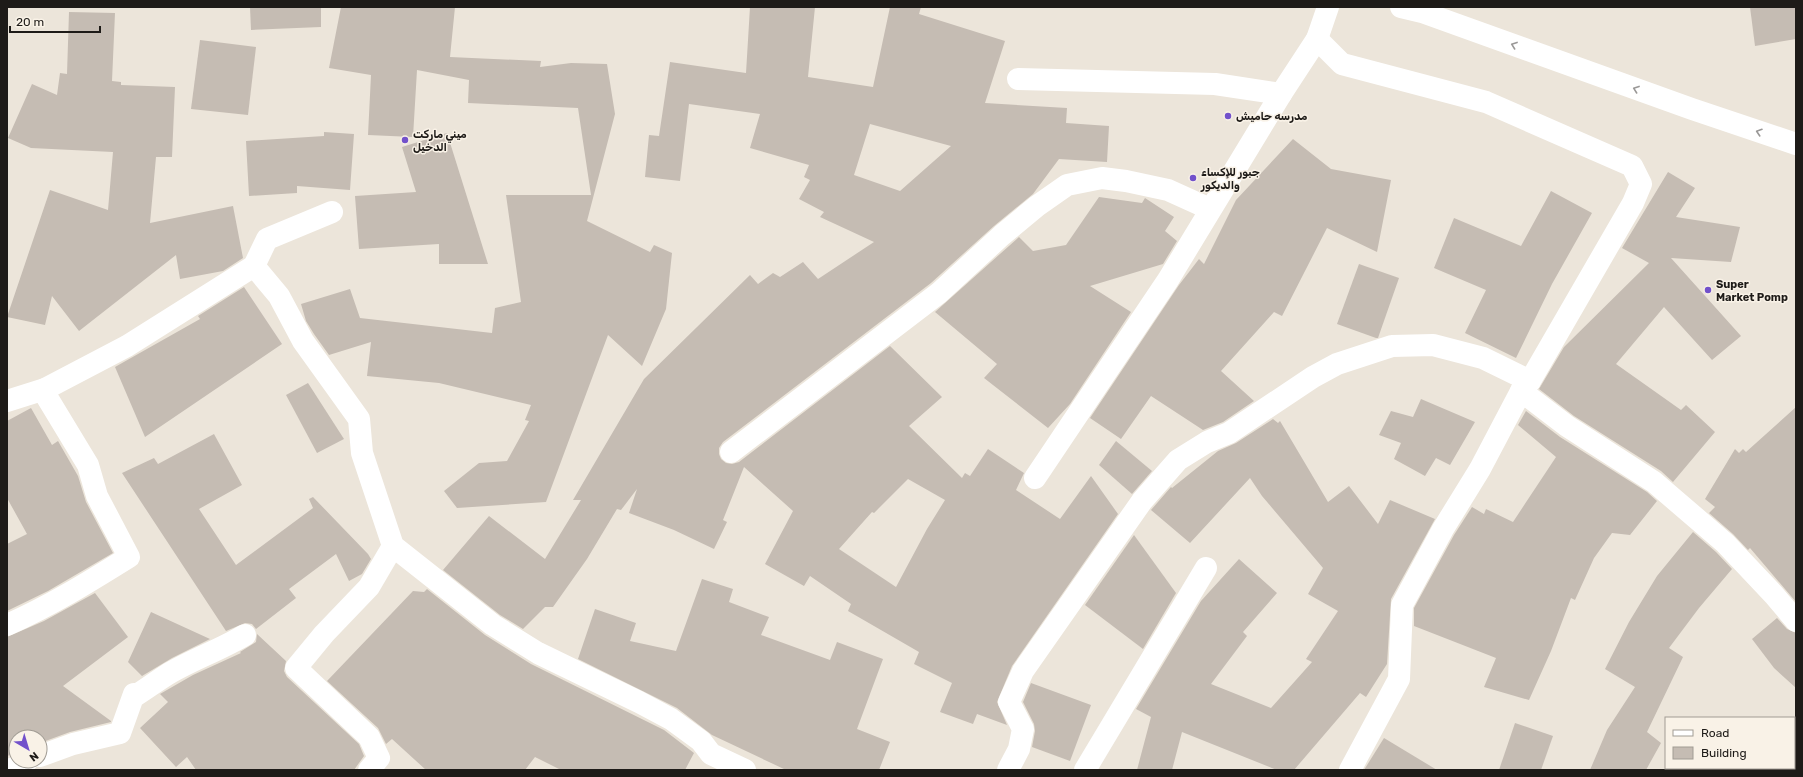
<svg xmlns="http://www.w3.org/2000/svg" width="1803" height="777" viewBox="0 0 1803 777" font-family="Rubik,Cairo,sans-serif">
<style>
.building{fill:#c5bcb3;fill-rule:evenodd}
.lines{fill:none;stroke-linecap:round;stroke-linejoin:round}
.street{stroke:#fff;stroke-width:22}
.primary{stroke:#fff;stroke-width:22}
.oneway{stroke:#9a9897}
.poi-dot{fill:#7251cb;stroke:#f9f2e7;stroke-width:1.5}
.labels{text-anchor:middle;stroke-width:3;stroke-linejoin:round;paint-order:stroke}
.poi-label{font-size:11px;font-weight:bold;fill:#1e1b18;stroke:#f9f2e7;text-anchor:start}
</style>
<rect width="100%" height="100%" fill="#ece5da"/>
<!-- building -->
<g class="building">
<polygon points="250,7 321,7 321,27 251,30"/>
<polygon points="341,7 455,7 450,57 541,61 540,67 571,63 607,64 615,114 587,221 650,252 654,245 672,253 666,309 642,366 608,335 546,502 457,508 444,491 479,463 507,461 529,421 525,420 531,405 439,383 367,376 371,342 329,355 314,334 306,321 301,304 350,289 360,318 492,333 495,308 521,302 506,195 591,195 578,108 468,103 469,80 417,70 413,137 368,135 371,75 329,68"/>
<path d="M750,7H815L808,77L873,87L890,7H921L919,14L1005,41L985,103L1067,108L1066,123L1109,126L1107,162L1059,159L1033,194L994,226L931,283L723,442L719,448V454L721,459L726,463L732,464L739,462L890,346L942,397L909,426L962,478L965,473L970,476L988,449L1024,473L1016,490L1060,519L1091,476L1118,514L1012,666L997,702L1007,725L977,714L973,724L940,712L952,683L914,664L919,652L848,611L851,604L810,576L804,586L765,564L793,511L744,467L723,520L727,522L714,549L674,530L629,513L637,489L621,510L617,509L587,559L553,607H545L523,629L500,615L443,570L489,516L545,559L581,500H573L644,379L750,275L758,284L773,273L780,277L803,262L818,279L874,242L820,217L824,212L799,199L810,180L804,177L809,165L750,148L760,114L689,104L680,181L645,177L649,135L659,136L670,62L746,73ZM870,124L951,146L900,191L854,175ZM908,479L945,500L927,529L896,587L839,549L872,512L874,513Z"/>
<polygon points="1750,7 1796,7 1796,39 1755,46"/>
<polygon points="69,12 115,13 112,81 121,82 121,85 175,87 172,157 156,157 150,223 233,206 243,258 223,271 180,279 176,255 79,331 52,296 45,325 7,317 50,190 108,210 113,152 31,148 8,138 32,84 57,95 60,73 67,74"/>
<polygon points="200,40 256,47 248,115 191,109"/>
<polygon points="324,132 354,134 350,190 297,186 297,193 249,196 246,141 324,136"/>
<polygon points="447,133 488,264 439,264 439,244 359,249 355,196 416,192 402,147"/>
<polygon points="1293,139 1331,169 1391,180 1377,252 1327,228 1282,316 1274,312 1221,371 1254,401 1223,422 1203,430 1151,396 1121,439 1090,418 1179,285 1199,259 1204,264 1236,200"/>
<polygon points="1668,172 1695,188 1676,217 1740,227 1731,262 1671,258 1741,336 1712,360 1664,307 1616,364 1681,410 1686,405 1715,432 1673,482 1661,471 1574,416 1539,389 1564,347 1649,263 1622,248"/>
<polygon points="1551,191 1592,213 1552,284 1516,358 1465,333 1486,290 1434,268 1454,218 1521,246"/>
<polygon points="1099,197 1142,203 1145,198 1174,217 1165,231 1177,241 1163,264 1090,286 1131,312 1070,404 1048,428 984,378 997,364 935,312 1019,237 1033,251 1066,245"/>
<polygon points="1359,264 1399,278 1378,338 1376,338 1337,324"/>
<polygon points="244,287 282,344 145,437 115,367 200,319 198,316"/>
<polygon points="308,383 344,439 317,453 286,395"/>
<polygon points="1421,399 1475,422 1450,465 1436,458 1425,476 1394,459 1401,443 1379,435 1391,411 1413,417"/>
<polygon points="1796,407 1796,602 1750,548 1748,550 1733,534 1709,513 1715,507 1705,499 1735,449 1739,453 1743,449 1746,452"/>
<polygon points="31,408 52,445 58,441 78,476 86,502 113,553 48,591 7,611 7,544 27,534 7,498 7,421"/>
<polygon points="1526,411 1560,437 1647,492 1657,501 1630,535 1612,533 1594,558 1575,600 1571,598 1551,651 1529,700 1484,687 1496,658 1414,626 1414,608 1454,535 1472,507 1484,514 1486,509 1513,522 1556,457 1518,425"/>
<polygon points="1273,419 1278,423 1280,421 1328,502 1349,486 1378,524 1390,500 1435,519 1391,599 1387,664 1366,697 1360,693 1294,770 1277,770 1182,732 1172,770 1137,770 1151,717 1136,709 1201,601 1239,559 1277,593 1243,632 1247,636 1211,684 1271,708 1312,662 1306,659 1338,611 1308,594 1323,568 1262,496 1250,478 1190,543 1151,510 1171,487 1172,488 1218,451 1236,443"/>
<polygon points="214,434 242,485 199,509 236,565 313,508 309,499 313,497 368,554 371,559 362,574 349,581 336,554 289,589 296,598 256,629 252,624 245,623 226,631 122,473 154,458 158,464"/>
<polygon points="1116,441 1152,471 1132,494 1099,465"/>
<polygon points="1693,532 1716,552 1732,569 1699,608 1669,648 1683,657 1647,732 1661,743 1646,770 1590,770 1607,730 1635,687 1605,669 1629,622 1657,576"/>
<polygon points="1134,535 1176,593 1143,649 1085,605"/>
<polygon points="702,579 733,589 729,602 769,617 761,635 830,660 837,642 883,659 857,729 890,742 879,770 786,770 712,735 677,708 578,659 595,609 636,623 630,641 676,651"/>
<polygon points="427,589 485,635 531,664 664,730 694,753 685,770 561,770 535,757 525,770 426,770 392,739 386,744 378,728 327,681 413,591 424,592"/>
<polygon points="95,593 128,637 63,686 111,721 111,722 70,732 40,743 40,737 16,737 16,753 7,756 7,637 44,621"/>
<polygon points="151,612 210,639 172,658 142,676 128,662"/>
<polygon points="1777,618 1787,629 1796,633 1796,688 1774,668 1752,639"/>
<polygon points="257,634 286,661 284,671 287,677 359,744 364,756 354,770 196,770 187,757 176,767 140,728 168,702 160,694 193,675 241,653 240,652 256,642"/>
<polygon points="1031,683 1091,705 1070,761 1032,747 1035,731 1034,724 1023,702"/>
<polygon points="1515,723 1553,736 1541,770 1499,770"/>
<polygon points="1384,738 1437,770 1364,770"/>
</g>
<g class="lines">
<!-- street -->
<g class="street">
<polyline points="1317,39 1342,64 1486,102 1632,166 1641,184 1633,203 1530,381 1521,391 1480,469 1443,529 1402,605 1399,679 1350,770"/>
<polyline points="1018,79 1215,84 1281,94"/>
<polyline points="254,266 279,296 303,341 359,419 362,453 393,546 493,625 538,653 639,702 671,719 701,741 711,754 745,770"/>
<polyline points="1521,391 1567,426 1654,482 1725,543 1774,595 1796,621"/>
<polyline points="7,401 45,389 127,346 254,266 267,239 332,212"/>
<polyline points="731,452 939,293 1002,235 1037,206 1067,185 1102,178 1126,181 1168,190 1210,209"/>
<polyline points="1035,478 1168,280 1281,94 1317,39 1328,7"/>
<path d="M7,625C50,606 89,582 129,557L97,496L88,465L45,394V389"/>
<path d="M40,756L73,744L120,733L134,694L135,696C146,689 157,681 168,674C193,659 220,650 245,635"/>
<polyline points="10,770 27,761"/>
<polyline points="369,770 379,758 369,737 296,668 324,634 369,587 393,546"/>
<polyline points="1008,770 1019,749 1023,729 1009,702 1023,671 1142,501 1178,460 1207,442 1229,433 1313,377 1337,364 1392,346 1433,345 1483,358 1530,381"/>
<polyline points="1085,770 1206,568"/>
</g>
<!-- primary -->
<polyline class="primary" points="1401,7 1422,12 1692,109 1796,144"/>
</g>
<!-- one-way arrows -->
<defs><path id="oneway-chevron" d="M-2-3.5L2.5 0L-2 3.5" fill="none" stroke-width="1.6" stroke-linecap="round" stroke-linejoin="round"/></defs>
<g class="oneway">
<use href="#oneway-chevron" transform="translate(1514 45) rotate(-160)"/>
<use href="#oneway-chevron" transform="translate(1636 89) rotate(-160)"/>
<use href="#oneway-chevron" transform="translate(1759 132) rotate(-162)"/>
</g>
<!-- markers -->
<g class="poi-dot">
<circle cx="1228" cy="116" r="4"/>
<circle cx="405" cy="140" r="4"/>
<circle cx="1193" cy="178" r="4"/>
<circle cx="1708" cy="290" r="4"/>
</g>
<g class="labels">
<!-- poi labels -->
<g class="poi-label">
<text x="1236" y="120">مدرسه حاميش</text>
<text x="413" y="138">ميني ماركت<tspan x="413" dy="13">الدخيل</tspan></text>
<text x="1201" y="176">جبور للإكساء<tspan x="1201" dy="13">والديكور</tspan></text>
<text x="1716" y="288">Super<tspan x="1716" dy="13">Market Pomp</tspan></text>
</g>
</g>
<!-- border -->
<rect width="1803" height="777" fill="none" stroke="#1e1b18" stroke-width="16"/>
<!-- legend -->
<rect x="1665" y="717" width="130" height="52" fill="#f9f2e7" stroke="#a19c94"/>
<rect x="1673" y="730" width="20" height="6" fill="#ffffff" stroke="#a19c94"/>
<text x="1701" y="737" font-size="12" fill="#1e1b18">Road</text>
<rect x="1673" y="747" width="20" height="12" fill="#c5bcb3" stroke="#a19c94"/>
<text x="1701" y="757" font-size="12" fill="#1e1b18">Building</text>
<!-- north arrow -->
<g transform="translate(28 749) rotate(142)"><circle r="19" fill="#f9f2e7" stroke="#a19c94"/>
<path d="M0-3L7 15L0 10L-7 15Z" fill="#7251cb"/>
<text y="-6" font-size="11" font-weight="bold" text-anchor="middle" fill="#1e1b18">N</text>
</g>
<!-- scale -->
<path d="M10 26v6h90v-6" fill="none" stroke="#1e1b18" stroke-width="2"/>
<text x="16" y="26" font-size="12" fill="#1e1b18" stroke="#f9f2e7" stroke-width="3" paint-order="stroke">20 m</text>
</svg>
